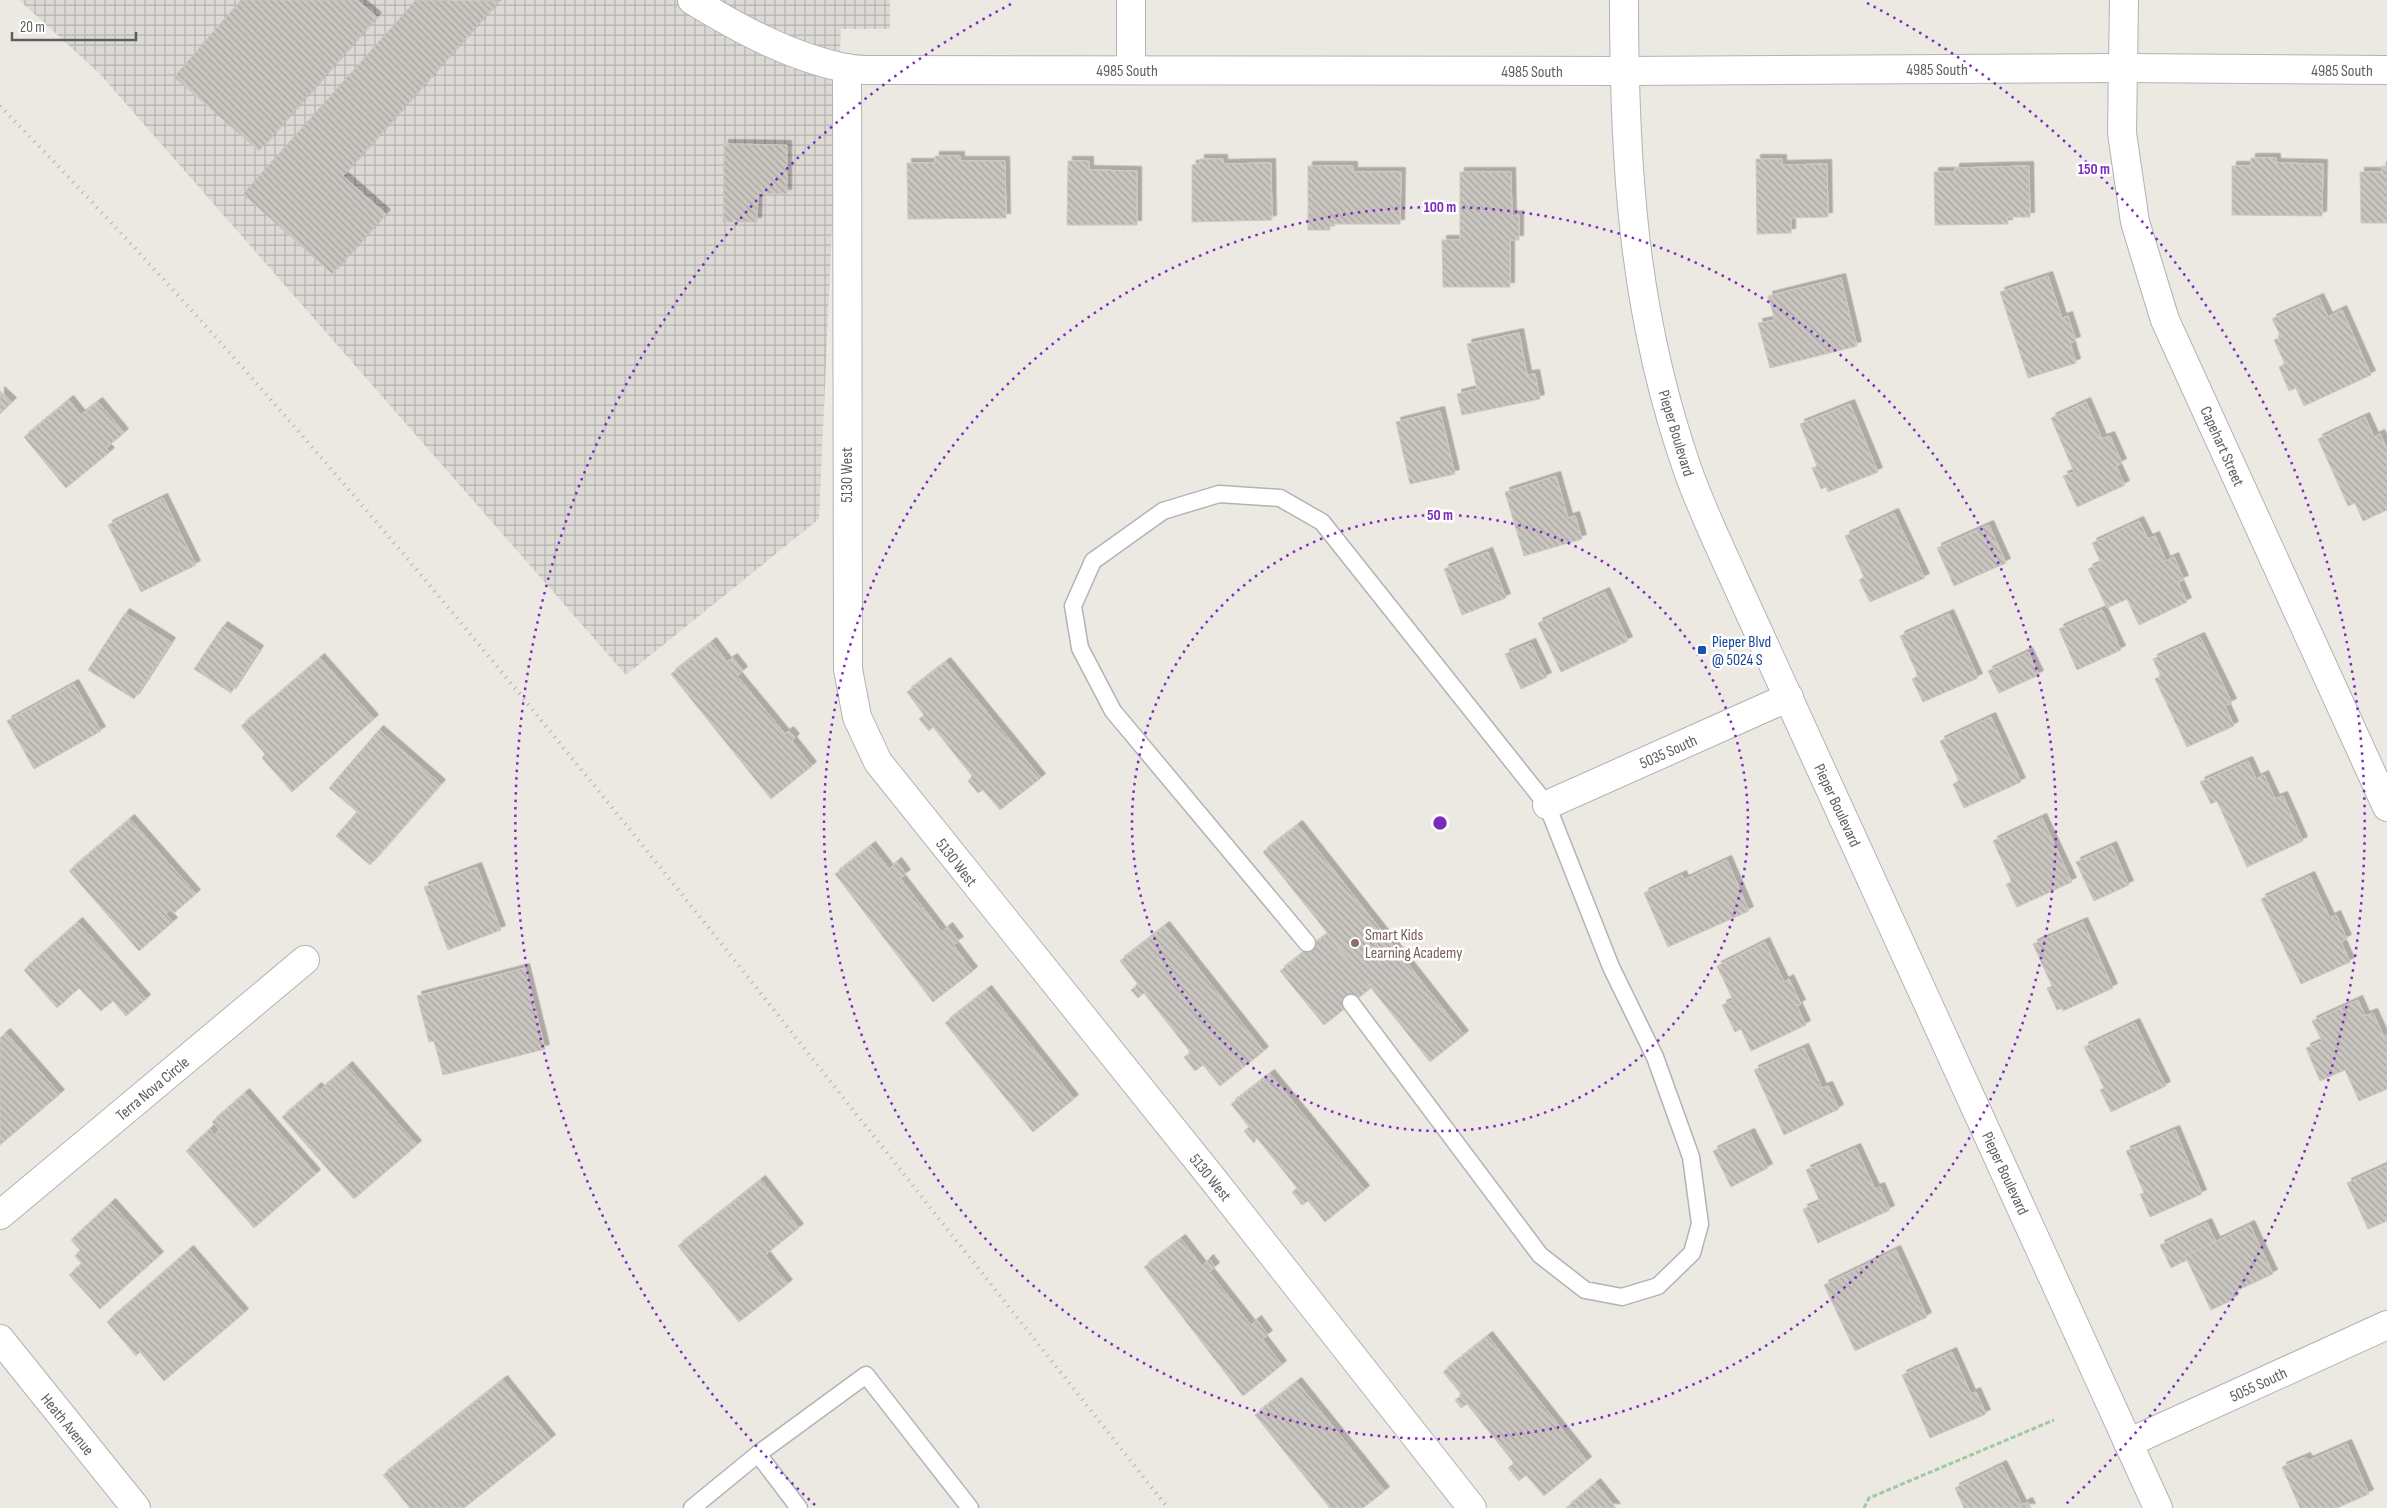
<svg xmlns="http://www.w3.org/2000/svg" width="2387" height="1508" viewBox="0 0 2387 1508" font-family="'Sofia Sans Condensed',sans-serif">
<style>
.industrial{fill:url(#industrial-grid)}
.building{fill:url(#building-back-hatch);stroke:#d0c8c1;filter:url(#shadow)}
.lines{fill:none;stroke-linecap:round;stroke-linejoin:round}
.service-casing{stroke:#afb4b6;stroke-width:19}
.minor-casing{stroke:#afb4b6;stroke-width:30}
.tertiary-casing{stroke:#afb4b6;stroke-width:30}
.path{stroke:#9ecaa1;stroke-width:3;stroke-dasharray:5 2.5;stroke-linecap:butt}
.service{stroke:#fff;stroke-width:16}
.minor{stroke:#fff;stroke-width:28}
.tertiary{stroke:#fff;stroke-width:28}
.rail{stroke:#b0b1b1;stroke-width:4;stroke-dasharray:1 6;stroke-linecap:butt}
.ring{fill:none;stroke:#7b2cbf;stroke-width:2.5;stroke-dasharray:2.5 5}
.transit-dot{fill:#1a4fb4;stroke:#fff;stroke-width:2}
.education-dot{fill:#8d6e63;stroke:#fff;stroke-width:2}
.labels{text-anchor:middle;stroke-width:5;stroke-linejoin:round;paint-order:stroke}
.street-label{font-size:16px;fill:#5a5f61;stroke:#fff}
.transit-label{font-size:16px;fill:#164399;stroke:#fff;text-anchor:start}
.education-label{font-size:16px;fill:#785e54;stroke:#fff;text-anchor:start}
.centre{fill:#7b2cbf;stroke:#fff;stroke-width:2.5}
.ring-label{font-size:15px;text-anchor:middle;font-weight:bold;fill:#7b2cbf;stroke:#fff;stroke-width:5;stroke-linejoin:round;paint-order:stroke}
</style>
<defs>
<pattern id="industrial-grid" width="8" height="8" patternUnits="userSpaceOnUse" patternTransform="scale(1.25)"><rect width="8" height="8" fill="#dddad6"/><path d="M0 4h8M4 0v8" fill="none" stroke="#b6b4b1"/></pattern>
<pattern id="building-back-hatch" width="6" height="6" patternUnits="userSpaceOnUse" patternTransform="scale(1.25)"><rect width="6" height="6" fill="#c9c5c0"/><path d="M-1 5l2 2M0 0l6 6M5-1l2 2" fill="none" stroke="#a6a39f"/></pattern>
<filter id="shadow"><feDropShadow dx="4.5" dy="-4.5" stdDeviation="0" flood-color="#0004"/></filter>
</defs>
<rect width="100%" height="100%" fill="#ece8e2"/>
<!-- industrial -->
<polygon class="industrial" points="19,0 890,0 890,29 841,29 819,519 626,675 99,73"/>
<!-- building -->
<g class="building">
<polygon points="241,0 357,0 377,17 259,151 174,77"/>
<polygon points="416,0 499,1 343,176 386,214 332,274 243,194"/>
<polygon points="724,144 787,145 787,194 758,193 757,222 723,222"/>
<polygon points="935,156 960,156 960,161 1005,161 1006,218 908,219 907,163 935,163"/>
<polygon points="2251,158 2276,158 2276,163 2323,164 2322,216 2232,215 2232,166 2251,166"/>
<polygon points="1200,159 1223,159 1223,164 1271,163 1272,220 1192,222 1192,165 1200,164"/>
<polygon points="1756,159 1782,159 1782,165 1827,164 1828,217 1791,218 1791,233 1757,234"/>
<polygon points="1068,161 1089,161 1089,170 1137,171 1137,225 1067,225"/>
<polygon points="1308,166 1353,166 1353,172 1401,172 1400,224 1330,224 1330,230 1308,230"/>
<polygon points="2029,166 2030,217 2007,217 2008,224 1935,225 1934,172 1955,172 1955,168"/>
<polygon points="2382,166 2387,166 2387,223 2361,223 2360,172 2382,172"/>
<polygon points="1460,172 1511,172 1512,216 1519,215 1519,240 1510,240 1510,287 1443,287 1442,240 1460,240"/>
<polygon points="2048,276 2062,318 2068,316 2076,341 2070,343 2076,363 2028,378 2000,292"/>
<polygon points="1841,278 1857,346 1770,368 1758,323 1775,320 1768,296"/>
<polygon points="2319,298 2328,317 2342,310 2371,375 2304,406 2296,388 2289,391 2279,367 2285,364 2274,340 2281,337 2272,319"/>
<polygon points="1519,333 1527,375 1535,374 1540,399 1462,415 1457,394 1477,389 1467,344"/>
<polygon points="0,391 12,402 0,414"/>
<polygon points="69,400 81,415 98,402 124,433 106,448 110,452 66,488 24,437"/>
<polygon points="2086,402 2102,439 2110,436 2122,463 2116,466 2125,485 2077,507 2063,476 2074,472 2051,418"/>
<polygon points="1850,404 1878,472 1828,492 1826,487 1821,489 1812,468 1817,466 1800,424"/>
<polygon points="1440,411 1455,474 1410,484 1396,422"/>
<polygon points="2365,417 2374,437 2380,434 2387,449 2387,510 2363,521 2355,503 2348,506 2318,439"/>
<polygon points="1556,476 1568,518 1575,516 1582,539 1524,556 1505,492"/>
<polygon points="163,498 196,565 141,592 108,525"/>
<polygon points="1894,513 1925,578 1870,602 1859,580 1864,577 1845,536"/>
<polygon points="2139,521 2148,539 2155,536 2166,561 2174,557 2184,580 2178,582 2187,602 2139,625 2127,599 2107,608 2088,569 2101,563 2092,543"/>
<polygon points="1989,525 2006,563 1954,586 1937,548"/>
<polygon points="1488,552 1506,598 1462,615 1444,569"/>
<polygon points="1605,592 1628,641 1561,672 1538,623"/>
<polygon points="2102,610 2121,650 2077,670 2059,629"/>
<polygon points="125,613 171,642 134,699 88,670"/>
<polygon points="1949,614 1978,678 1923,702 1912,679 1918,676 1900,636"/>
<polygon points="223,626 259,650 231,693 194,669"/>
<polygon points="2200,637 2232,703 2225,706 2234,726 2187,747 2155,679 2161,676 2153,659"/>
<polygon points="712,642 727,662 733,658 743,671 737,676 785,734 789,731 795,738 792,741 812,766 771,799 671,674"/>
<polygon points="1531,643 1547,677 1521,689 1505,654"/>
<polygon points="2028,652 2039,675 1999,693 1988,671"/>
<polygon points="320,658 374,719 292,792 262,758 265,754 241,726"/>
<polygon points="946,662 1041,778 1000,810 983,790 978,793 968,781 972,776 933,727 929,731 919,719 924,715 907,692"/>
<polygon points="74,684 101,731 34,769 7,721"/>
<polygon points="1991,717 2021,782 1964,808 1953,784 1959,781 1940,741"/>
<polygon points="379,730 441,784 370,865 336,836 357,812 329,788"/>
<polygon points="2248,761 2256,779 2264,775 2275,799 2283,796 2303,841 2247,867 2217,801 2211,804 2200,782"/>
<polygon points="2042,818 2072,882 2017,907 2006,884 2012,882 1993,841"/>
<polygon points="130,819 196,894 174,913 170,910 166,914 173,922 139,951 69,871"/>
<polygon points="1298,825 1464,1035 1430,1062 1263,852"/>
<polygon points="871,846 889,869 897,862 906,874 900,878 942,932 948,927 959,941 953,945 973,971 933,1002 835,874"/>
<polygon points="2112,846 2129,885 2094,901 2076,862"/>
<polygon points="1727,860 1749,911 1668,947 1644,893 1682,875 1684,880"/>
<polygon points="477,867 501,930 448,950 424,887"/>
<polygon points="2310,876 2330,918 2336,915 2347,939 2341,942 2350,962 2301,984 2261,899"/>
<polygon points="78,922 146,999 126,1016 113,1001 101,1011 79,988 57,1008 24,970"/>
<polygon points="2083,922 2113,988 2063,1011 2062,1008 2057,1010 2047,988 2052,986 2033,944"/>
<polygon points="1165,926 1264,1051 1220,1086 1203,1065 1195,1071 1184,1057 1191,1053 1144,993 1138,998 1131,990 1138,984 1120,961"/>
<polygon points="1327,934 1371,988 1324,1025 1280,971"/>
<polygon points="1765,942 1784,982 1789,979 1801,1004 1797,1006 1806,1025 1751,1051 1741,1029 1735,1032 1722,1005 1733,1000 1717,966"/>
<polygon points="525,968 545,1049 443,1075 434,1041 429,1042 417,996"/>
<polygon points="987,990 1074,1099 1033,1132 945,1023"/>
<polygon points="2358,1000 2365,1016 2373,1013 2384,1037 2387,1035 2387,1089 2359,1101 2345,1070 2320,1081 2306,1048 2322,1041 2312,1021"/>
<polygon points="2135,1023 2166,1086 2111,1112 2100,1090 2104,1088 2084,1047"/>
<polygon points="6,1033 60,1094 0,1145 0,1038"/>
<polygon points="1804,1048 1822,1088 1828,1086 1839,1109 1784,1135 1754,1070"/>
<polygon points="348,1066 417,1145 354,1199 282,1117 317,1087 320,1090"/>
<polygon points="1270,1074 1365,1190 1325,1222 1308,1201 1302,1205 1292,1192 1297,1188 1257,1138 1254,1143 1244,1131 1249,1127 1231,1104"/>
<polygon points="245,1093 316,1174 254,1228 186,1151 210,1129 214,1135 220,1130 212,1122"/>
<polygon points="2175,1130 2202,1194 2150,1217 2140,1194 2144,1193 2126,1151"/>
<polygon points="1750,1133 1768,1168 1731,1187 1713,1151"/>
<polygon points="1856,1148 1875,1189 1880,1187 1890,1210 1818,1243 1803,1209 1820,1202 1806,1170"/>
<polygon points="2387,1165 2387,1221 2368,1229 2347,1183"/>
<polygon points="761,1180 799,1228 765,1255 788,1284 739,1322 678,1246"/>
<polygon points="111,1203 159,1256 100,1309 69,1275 82,1264 75,1256 80,1250 71,1240"/>
<polygon points="2207,1223 2216,1242 2185,1256 2187,1260 2171,1268 2160,1245"/>
<polygon points="2250,1225 2273,1274 2232,1293 2234,1299 2211,1310 2185,1256"/>
<polygon points="1181,1239 1202,1266 1209,1259 1215,1267 1209,1272 1251,1325 1257,1320 1268,1335 1262,1339 1282,1365 1243,1396 1144,1267"/>
<polygon points="189,1250 244,1313 164,1381 140,1352 136,1356 107,1322"/>
<polygon points="1896,1250 1927,1317 1855,1351 1824,1285"/>
<polygon points="1488,1336 1587,1461 1544,1496 1526,1475 1519,1481 1508,1468 1514,1463 1467,1404 1461,1408 1455,1400 1462,1395 1443,1372"/>
<polygon points="1952,1352 1971,1394 1976,1392 1986,1414 1930,1438 1902,1375"/>
<polygon points="503,1380 551,1439 464,1508 410,1508 383,1475"/>
<polygon points="1297,1382 1385,1491 1363,1508 1330,1508 1255,1415"/>
<polygon points="2347,1444 2369,1494 2337,1508 2300,1508 2282,1467 2306,1457 2308,1461"/>
<polygon points="2002,1465 2022,1505 2028,1502 2031,1508 1964,1508 1955,1488"/>
<polygon points="1596,1483 1616,1508 1566,1508"/>
</g>
<g class="lines">
<defs>
<g id="service">
<polyline points="1307,943 1113,711 1080,648 1073,606 1093,561 1163,511 1219,494 1280,498 1322,522 1547,805 1611,967 1655,1057 1691,1157 1700,1224 1692,1253 1658,1286 1622,1297 1585,1290 1540,1255 1351,1003"/>
<polyline points="758,1454 866,1375 970,1508"/>
<polyline points="692,1508 758,1454 799,1508"/>
</g>
<g id="minor">
<path d="M692,0C739,29 791,57 845,68C860,71 876,70 891,70L1623,71L2123,68L2387,70"/>
<polyline points="2124,0 2122,133 2135,222 2165,320 2387,807"/>
<polyline points="847,68 848,669 857,717 878,762 1212,1178 1472,1508"/>
<polyline points="1131,70 1131,0"/>
<polyline points="1547,805 1789,697"/>
<polyline points="0,1215 305,960"/>
<polyline points="0,1339 136,1508"/>
<polyline points="2128,1443 2387,1325"/>
</g>
<path id="tertiary" d="M1624,0C1624,165 1633,314 1688,471C1700,505 1716,539 1731,572L2158,1508"/>
</defs>
<!-- service casing -->
<use href="#service" class="service-casing"/>
<!-- minor casing -->
<use href="#minor" class="minor-casing"/>
<!-- tertiary casing -->
<use href="#tertiary" class="tertiary-casing"/>
<!-- path -->
<polyline class="path" points="1864,1508 1869,1498 2054,1420"/>
<!-- service -->
<use href="#service" class="service"/>
<!-- minor -->
<use href="#minor" class="minor"/>
<!-- tertiary -->
<use href="#tertiary" class="tertiary"/>
<!-- rail -->
<path class="rail" d="M0,106C259,371 493,658 724,947C872,1134 1020,1321 1168,1508"/>
</g>
<!-- distance rings -->
<g class="ring">
<circle cx="1440" cy="823" r="308"/>
<circle cx="1440" cy="823" r="616"/>
<path d="M815 1505A925 925 0 0 1 1013 3M1867 3A925 925 0 0 1 2065 1505"/>
</g>
<!-- markers -->
<rect class="transit-dot" x="1697" y="645" width="10" height="10" rx="2.5"/>
<circle class="education-dot" cx="1355" cy="943" r="5"/>
<g class="labels">
<!-- street labels -->
<g class="street-label">
<text x="1937" y="75">4985 South</text>
<text x="1127" y="76">4985 South</text>
<text x="2342" y="76">4985 South</text>
<text x="1532" y="77">4985 South</text>
<text transform="translate(1677 433) rotate(73)" y="6">Pieper Boulevard</text>
<text transform="translate(2223 446) rotate(66)" y="6">Capehart Street</text>
<text transform="translate(846 475) rotate(-90)" y="6">5130 West</text>
<text transform="translate(1668 751) rotate(-24)" y="6">5035 South</text>
<text transform="translate(1838 805) rotate(65)" y="6">Pieper Boulevard</text>
<text transform="translate(957 862) rotate(52)" y="6">5130 West</text>
<text transform="translate(152 1088) rotate(-40)" y="6">Terra Nova Circle</text>
<text transform="translate(2006 1173) rotate(65)" y="6">Pieper Boulevard</text>
<text transform="translate(1211 1177) rotate(51)" y="6">5130 West</text>
<text transform="translate(2258 1384) rotate(-25)" y="6">5055 South</text>
<text transform="translate(68 1424) rotate(51)" y="6">Heath Avenue</text>
</g>
<!-- transit labels -->
<g class="transit-label">
<text x="1712" y="647">Pieper Blvd<tspan x="1712" dy="18">@ 5024 S</tspan></text>
</g>
<!-- education labels -->
<g class="education-label">
<text x="1365" y="940">Smart Kids<tspan x="1365" dy="18">Learning Academy</tspan></text>
</g>
</g>
<circle cx="1440" cy="823" r="8" class="centre"/>
<g class="ring-label">
<text x="2094" y="174">150 m</text>
<text x="1440" y="212">100 m</text>
<text x="1440" y="520">50 m</text>
</g>
<!-- scale -->
<path d="M12 32v8h124v-8" fill="none" stroke="#5a5f61" stroke-width="2.5"/>
<text x="20" y="32" font-size="15" fill="#5a5f61" stroke="#ffffff" stroke-width="4" paint-order="stroke">20 m</text>
</svg>
